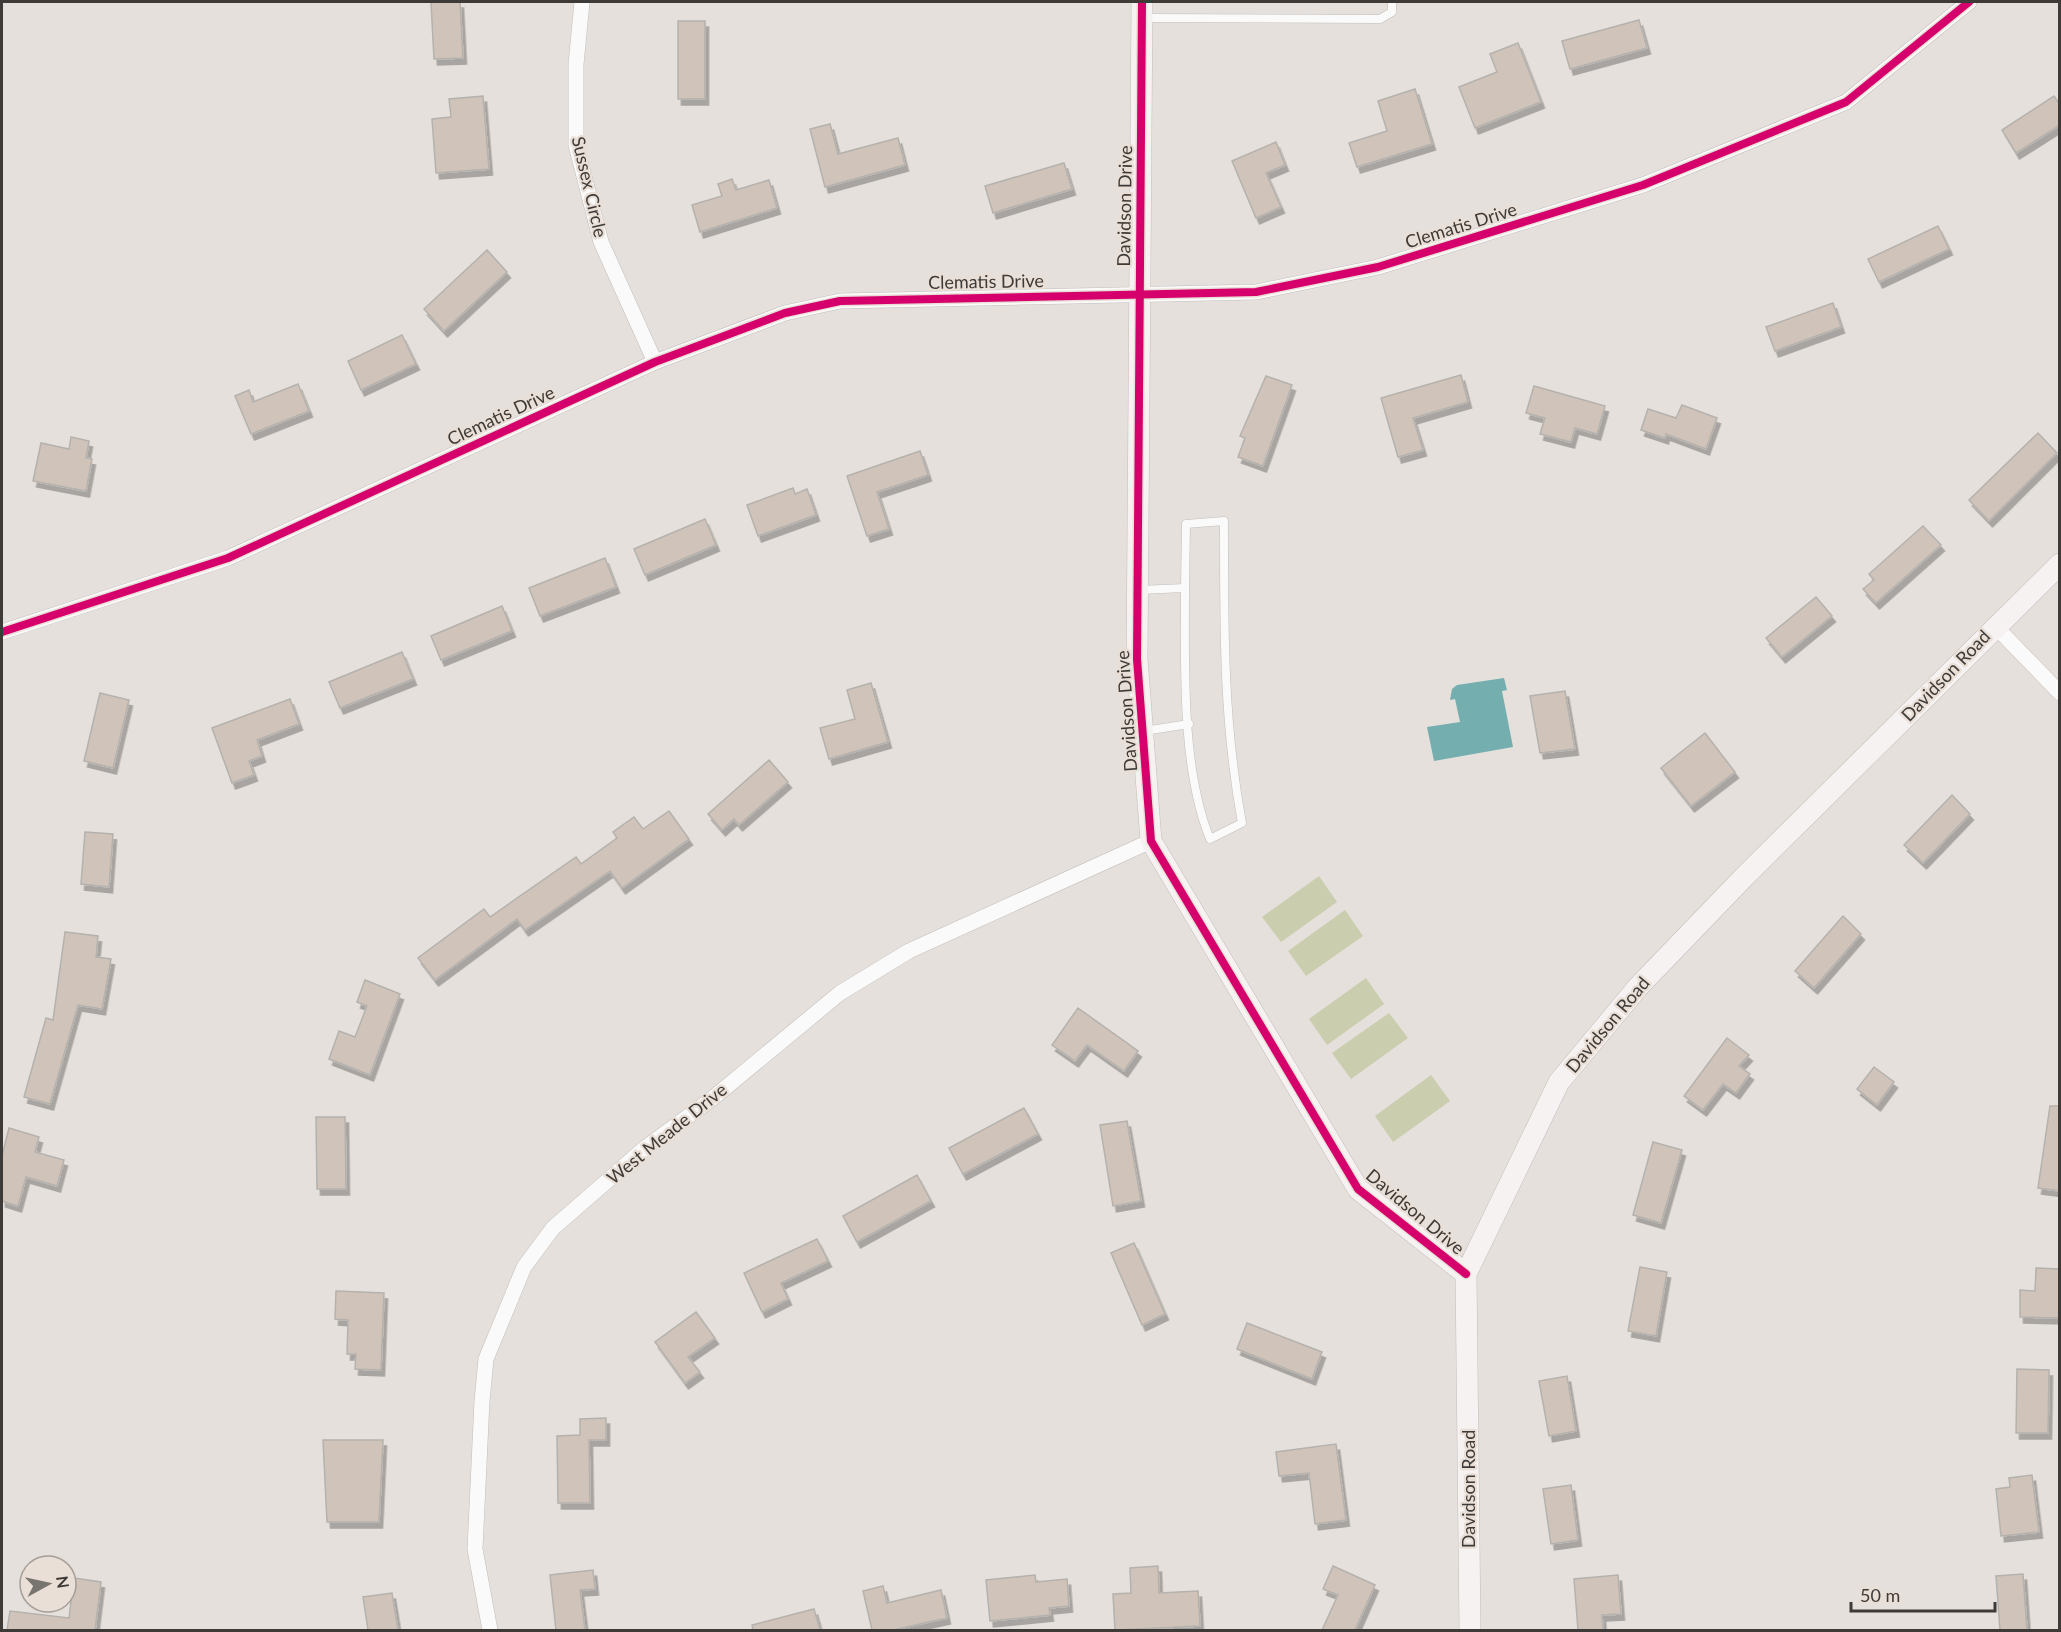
<svg xmlns="http://www.w3.org/2000/svg" width="2061" height="1632" viewBox="0 0 2061 1632" font-family="Lato,sans-serif">
<style>
.green{fill:#cacdae}
.water{fill:#74aeaf}
.building{fill:#d0c4ba;stroke:#b5b1ad;stroke-width:1.5;filter:url(#shadow)}
.lines{fill:none;stroke-linecap:round;stroke-linejoin:round}
.lane-casing{stroke:#c2bebb;stroke-width:9}
.street-casing{stroke:#c2bebb;stroke-width:16}
.secondary-casing{stroke:#c2bebb;stroke-width:22}
.lane{stroke:#fbfafa;stroke-width:8}
.street{stroke:#fbfafa;stroke-width:15}
.secondary{stroke:#f7f2f2;stroke-width:21}
.cycleway-casing{stroke:#e9dfd7;stroke-width:11}
.cycleway{stroke:#d6006c;stroke-width:8}
.labels{text-anchor:middle;stroke-width:4.5;stroke-linejoin:round;paint-order:stroke}
.street-label{font-size:18px;fill:#3e3a37;stroke:#e9dfd7}
</style>
<defs>
<filter id="shadow"><feDropShadow dx="3.5" dy="6" stdDeviation="0" flood-color="#0004"/></filter>
</defs>
<rect width="100%" height="100%" fill="#e5e0db"/>
<!-- green -->
<g class="green">
<polygon points="1319,876 1337,902 1281,942 1262,917"/>
<polygon points="1345,910 1363,936 1306,976 1288,951"/>
<polygon points="1366,978 1384,1004 1327,1045 1309,1019"/>
<polygon points="1389,1013 1408,1038 1351,1079 1332,1053"/>
<polygon points="1431,1075 1450,1101 1393,1142 1375,1116"/>
</g>
<!-- water -->
<polygon class="water" points="1504,678 1507,690 1502,691 1513,747 1434,761 1427,727 1460,722 1455,699 1450,700 1452,689 1457,685"/>
<!-- building -->
<g class="building">
<polygon points="431,2 460,2 463,58 434,59"/>
<polygon points="1639,20 1647,48 1570,69 1562,41"/>
<rect x="678" y="21" width="27" height="78"/>
<polygon points="1518,43 1541,102 1475,128 1459,87 1497,72 1490,54"/>
<polygon points="1415,89 1432,144 1357,167 1349,143 1387,131 1378,101"/>
<polygon points="483,96 489,169 436,173 432,119 451,117 449,99"/>
<polygon points="2054,96 2060,105 2060,125 2016,153 2002,130"/>
<polygon points="830,124 838,154 898,138 905,165 825,187 810,129"/>
<polygon points="1276,142 1285,165 1266,173 1281,207 1256,218 1232,161"/>
<polygon points="1064,163 1072,189 993,213 985,186"/>
<polygon points="732,179 736,190 769,180 777,208 700,232 692,205 722,196 718,184"/>
<polygon points="1938,226 1949,249 1879,282 1868,259"/>
<polygon points="487,250 507,272 444,331 424,309"/>
<polygon points="1833,303 1841,327 1775,351 1766,327"/>
<polygon points="402,335 416,364 361,390 348,361"/>
<polygon points="1461,375 1468,402 1413,418 1423,450 1398,457 1381,398"/>
<polygon points="1266,376 1292,385 1263,466 1238,457 1245,438 1240,436"/>
<polygon points="298,384 309,411 251,434 235,396 249,390 253,402"/>
<polygon points="1534,386 1605,406 1597,434 1575,428 1571,442 1540,434 1545,418 1526,413"/>
<polygon points="1682,405 1717,418 1706,449 1666,434 1665,438 1641,430 1648,409 1676,418"/>
<polygon points="2038,433 2057,453 1989,521 1969,500"/>
<polygon points="71,437 89,441 86,458 92,459 86,491 33,481 41,443 69,449"/>
<polygon points="920,451 928,475 877,492 889,529 867,536 847,476"/>
<polygon points="793,488 795,494 807,489 816,515 758,536 747,505"/>
<polygon points="705,519 716,545 645,575 634,549"/>
<polygon points="1923,526 1941,545 1876,603 1863,589 1874,580 1869,574"/>
<polygon points="605,558 616,587 540,616 529,588"/>
<polygon points="1816,597 1832,616 1782,657 1766,638"/>
<polygon points="502,606 512,631 441,660 431,636"/>
<polygon points="402,652 413,679 340,708 329,682"/>
<polygon points="871,683 888,742 829,759 820,728 855,719 847,690"/>
<polygon points="1565,691 1575,749 1540,753 1530,696"/>
<polygon points="100,693 129,700 113,768 84,761"/>
<polygon points="290,699 299,724 257,740 262,756 249,761 254,775 232,783 212,728"/>
<polygon points="1705,733 1735,772 1691,806 1661,768"/>
<polygon points="769,760 788,782 739,825 734,819 722,830 708,814"/>
<polygon points="1952,795 1970,814 1923,863 1904,845"/>
<polygon points="669,811 689,839 622,888 610,871 525,930 517,919 435,980 418,958 484,909 490,917 576,857 581,864 617,838 613,832 634,817 643,829"/>
<polygon points="85,832 113,834 109,887 81,884"/>
<polygon points="1843,916 1861,934 1814,988 1795,971"/>
<polygon points="65,932 98,936 96,957 111,959 102,1009 78,1005 50,1104 24,1097 46,1018 53,1020"/>
<polygon points="365,980 400,994 370,1075 329,1059 339,1031 355,1037 367,1006 357,1002"/>
<polygon points="1078,1008 1138,1051 1124,1071 1087,1045 1075,1061 1052,1045"/>
<polygon points="1727,1038 1749,1055 1739,1066 1750,1074 1736,1093 1723,1084 1703,1110 1684,1096"/>
<polygon points="1874,1067 1894,1082 1877,1105 1857,1089"/>
<polygon points="2050,1106 2060,1106 2060,1191 2038,1188"/>
<polygon points="1024,1108 1038,1134 963,1174 949,1148"/>
<polygon points="316,1117 345,1117 346,1189 317,1189"/>
<polygon points="1127,1121 1141,1201 1113,1206 1100,1125"/>
<polygon points="9,1128 39,1137 35,1152 64,1160 57,1186 26,1177 18,1206 2,1201 2,1156"/>
<polygon points="1653,1142 1682,1150 1661,1223 1633,1215"/>
<polygon points="917,1175 931,1201 857,1242 843,1216"/>
<polygon points="817,1239 828,1261 781,1283 788,1299 762,1312 744,1273"/>
<polygon points="1134,1243 1165,1314 1142,1325 1111,1253"/>
<polygon points="1640,1267 1667,1272 1656,1336 1628,1331"/>
<polygon points="2036,1268 2060,1269 2060,1318 2020,1317 2020,1290 2035,1291"/>
<polygon points="336,1291 384,1293 381,1370 355,1369 356,1354 347,1354 348,1320 335,1319"/>
<polygon points="696,1312 715,1338 688,1357 700,1372 685,1383 655,1342"/>
<polygon points="1247,1323 1322,1352 1312,1379 1237,1349"/>
<polygon points="2017,1369 2049,1370 2048,1433 2016,1433"/>
<polygon points="1567,1376 1576,1431 1549,1436 1539,1381"/>
<polygon points="606,1418 606,1440 589,1440 590,1503 558,1503 557,1436 580,1435 580,1419"/>
<polygon points="323,1440 383,1440 379,1522 327,1522"/>
<polygon points="1336,1444 1346,1520 1315,1524 1309,1473 1279,1476 1276,1452"/>
<polygon points="2032,1475 2039,1532 2001,1536 1996,1489 2010,1487 2009,1478"/>
<polygon points="1571,1485 1578,1540 1551,1544 1543,1489"/>
<polygon points="1158,1566 1159,1593 1198,1591 1200,1626 1115,1630 1113,1594 1131,1593 1130,1568"/>
<polygon points="1333,1566 1375,1585 1355,1630 1322,1630 1338,1595 1323,1589"/>
<polygon points="593,1570 595,1589 580,1590 585,1630 556,1630 550,1575"/>
<polygon points="2023,1574 2027,1630 2000,1630 1996,1576"/>
<polygon points="1035,1575 1036,1582 1067,1579 1069,1606 1049,1608 1050,1615 990,1621 986,1580"/>
<polygon points="1618,1575 1621,1614 1602,1615 1603,1630 1578,1630 1574,1579"/>
<polygon points="74,1578 101,1582 95,1630 7,1630 10,1611 69,1618"/>
<polygon points="883,1586 887,1603 941,1590 947,1618 893,1630 872,1630 863,1591"/>
<polygon points="392,1593 398,1630 368,1630 363,1597"/>
<polygon points="814,1609 820,1630 753,1630 752,1625"/>
</g>
<g class="lines">
<defs>
<g id="lane">
<polyline points="1143,18 1380,19 1392,12 1392,2"/>
<path d="M1139,590L1185,588L1186,524L1224,521C1224,624 1223,721 1242,823L1210,839C1181,768 1185,665 1185,588"/>
<polyline points="1144,731 1189,724"/>
</g>
<g id="street">
<polyline points="582,2 576,64 576,145 601,242 655,362"/>
<polyline points="1995,626 2060,693"/>
<polyline points="2,632 228,558 655,362 785,313 840,301 1256,292 1378,267 1643,185 1846,102 1969,2"/>
<polyline points="490,1630 475,1549 482,1401 486,1359 524,1267 553,1228 645,1148 713,1098 840,993 909,951 1151,841"/>
</g>
<g id="secondary">
<polyline points="1142,2 1137,659 1151,841 1358,1189 1466,1274"/>
<polyline points="1470,1630 1466,1274 1559,1082 1638,987 1744,877 2060,564"/>
</g>
</defs>
<!-- lane casing -->
<use href="#lane" class="lane-casing"/>
<!-- street casing -->
<use href="#street" class="street-casing"/>
<!-- secondary casing -->
<use href="#secondary" class="secondary-casing"/>
<!-- lane -->
<use href="#lane" class="lane"/>
<!-- street -->
<use href="#street" class="street"/>
<!-- secondary -->
<use href="#secondary" class="secondary"/>
<defs>
<g id="cycleway">
<polyline points="1142,2 1137,659 1151,841 1358,1189 1466,1274"/>
<polyline points="2,632 228,558 655,362 785,313 840,301 1256,292 1378,267 1643,185 1846,102 1969,2"/>
</g>
</defs>
<!-- cycleway casing -->
<use href="#cycleway" class="cycleway-casing"/>
<!-- cycleway -->
<use href="#cycleway" class="cycleway"/>
</g>
<g class="labels">
<!-- street labels -->
<g class="street-label">
<text transform="translate(589 187) rotate(77)" y="6">Sussex Circle</text>
<text transform="translate(1125 206) rotate(-89)" y="6">Davidson Drive</text>
<text transform="translate(1461 226) rotate(-17)" y="6">Clematis Drive</text>
<text transform="translate(986 282) rotate(-1)" y="6">Clematis Drive</text>
<text transform="translate(501 416) rotate(-25)" y="6">Clematis Drive</text>
<text transform="translate(1946 676) rotate(-46)" y="6">Davidson Road</text>
<text transform="translate(1127 711) rotate(-94)" y="6">Davidson Drive</text>
<text transform="translate(1608 1025) rotate(-50)" y="6">Davidson Road</text>
<text transform="translate(667 1134) rotate(-39)" y="6">West Meade Drive</text>
<text transform="translate(1415 1212) rotate(40)" y="6">Davidson Drive</text>
<text transform="translate(1469 1489) rotate(-90)" y="6">Davidson Road</text>
</g>
</g>
<!-- border -->
<rect width="2061" height="1632" fill="none" stroke="#3e3a37" stroke-width="6"/>
<!-- north arrow -->
<g transform="translate(48 1584) rotate(82)"><circle r="28" fill="#e9dfd7" stroke="#a59d97" stroke-width="1.5"/>
<path d="M0-4.5L10 22L0 15L-10 22Z" fill="#787470"/>
<text y="-9" font-size="16" font-weight="bold" text-anchor="middle" fill="#3e3a37">N</text>
</g>
<!-- scale -->
<path d="M1851 1602v9h144v-9" fill="none" stroke="#3e3a37" stroke-width="3"/>
<text x="1860" y="1602" font-size="18" fill="#3e3a37" stroke="#e9dfd7" stroke-width="4.5" paint-order="stroke">50 m</text>
</svg>
